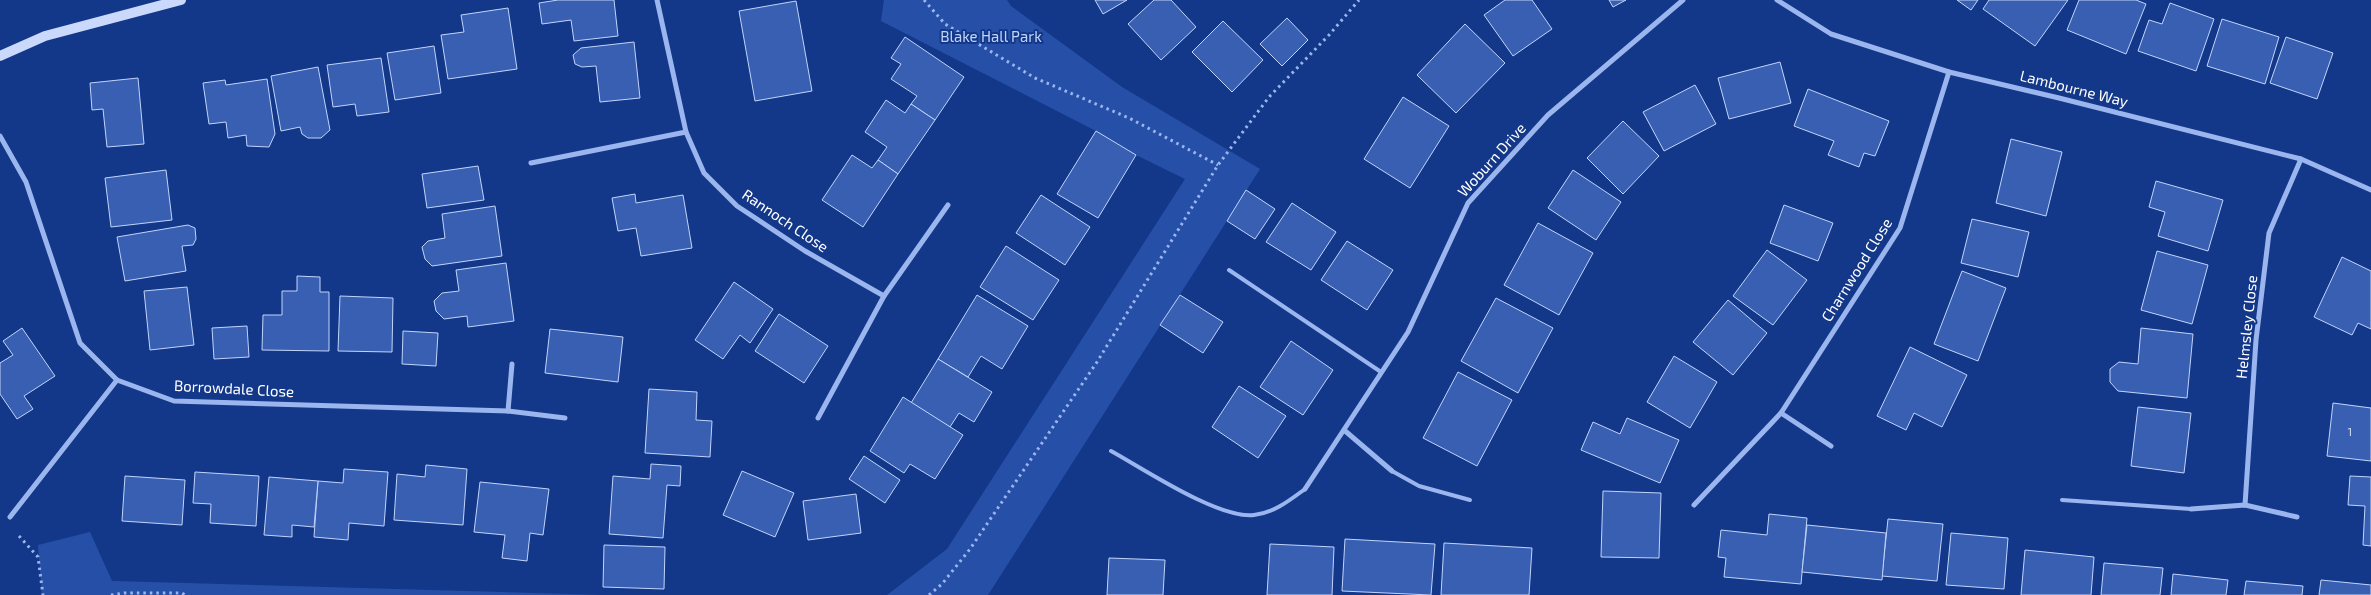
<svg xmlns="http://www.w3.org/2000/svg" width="2371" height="595" viewBox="0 0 2371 595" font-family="'Exo 2',sans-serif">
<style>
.green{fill:#2650a8}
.building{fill:#385fb1;stroke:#c1d4fb}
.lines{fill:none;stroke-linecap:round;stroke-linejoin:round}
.path{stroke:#9bb6ef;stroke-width:3;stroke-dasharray:2.5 4;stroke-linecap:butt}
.lane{stroke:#9bb6ef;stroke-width:4}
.street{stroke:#9bb6ef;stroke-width:5}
.secondary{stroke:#c9d8fb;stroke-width:10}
.labels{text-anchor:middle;stroke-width:4;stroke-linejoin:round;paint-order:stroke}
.number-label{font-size:12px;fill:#cdd7ec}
.park-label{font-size:15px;fill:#c1d4fb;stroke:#143889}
.street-label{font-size:15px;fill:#fff;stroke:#143889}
</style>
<rect width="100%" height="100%" fill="#143889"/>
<!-- green -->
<g class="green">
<polygon points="884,0 1007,0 1011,6 1122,87 1260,169 988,595 887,595 947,549 1185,179 1136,155 1096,131 881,21"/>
<polygon points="90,532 112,581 602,595 42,595 38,545"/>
</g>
<!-- building -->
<g class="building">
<polygon points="558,0 614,0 618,36 574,41 571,20 542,24 539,3"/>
<polygon points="1095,0 1127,0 1103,14"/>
<polygon points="1154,0 1171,0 1196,27 1161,60 1128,24"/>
<polygon points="1505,0 1532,0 1552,29 1513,56 1484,15"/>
<polygon points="1609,0 1626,0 1613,7"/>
<polygon points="1957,0 1978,0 1971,10"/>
<polygon points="1989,0 2068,0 2035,46 1983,9"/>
<polygon points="2079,0 2136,0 2146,4 2126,54 2067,30"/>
<polygon points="796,1 812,91 755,101 739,11"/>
<polygon points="2170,3 2214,19 2196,71 2138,51 2149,20 2162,24"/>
<polygon points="508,8 517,69 448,79 441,35 464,32 461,15"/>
<polygon points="1287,18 1308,40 1282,66 1260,44"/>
<polygon points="2222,19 2279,37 2265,84 2207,66"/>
<polygon points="1223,21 1263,60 1232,92 1192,52"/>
<polygon points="1465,24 1505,63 1456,113 1417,75"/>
<polygon points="905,37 964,77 935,120 911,104 917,96 891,79 901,64 891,58"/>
<polygon points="2286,37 2333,53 2317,99 2270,83"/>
<polygon points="634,42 640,98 600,102 596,66 582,67 575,64 573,55 581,48"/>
<polygon points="434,46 441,93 395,100 387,53"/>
<polygon points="381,58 389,112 357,116 355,104 333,107 327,65"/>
<polygon points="1780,62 1791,103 1729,119 1718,78"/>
<polygon points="318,67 330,130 321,138 308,138 302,134 300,127 281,131 271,76"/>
<polygon points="138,78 144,144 107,147 103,109 92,110 90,83"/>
<polygon points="267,79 275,134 269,147 247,146 246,135 228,138 226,122 209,124 203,83 225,80 226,85"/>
<polygon points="1695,85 1716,124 1664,151 1643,112"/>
<polygon points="1808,89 1889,121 1875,156 1864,153 1859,167 1828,155 1834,141 1794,126"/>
<polygon points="1403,97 1449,126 1410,188 1364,159"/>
<polygon points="886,100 905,113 911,104 935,120 898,174 878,160 887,147 865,132"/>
<polygon points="1623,121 1659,156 1623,194 1587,158"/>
<polygon points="1096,131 1136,155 1098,218 1057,194"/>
<polygon points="2011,139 2062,152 2046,216 1996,203"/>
<polygon points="852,155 872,168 878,160 898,174 863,227 822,200"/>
<polygon points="478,166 484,200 427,208 422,174"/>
<polygon points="166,170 172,220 111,227 105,178"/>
<polygon points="1573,170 1621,202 1596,240 1548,208"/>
<polygon points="2156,181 2223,200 2208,251 2158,236 2165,212 2149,207"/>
<polygon points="1246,190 1275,209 1255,239 1227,221"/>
<polygon points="635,194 636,203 683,195 692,248 641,256 636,228 618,231 612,198"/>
<polygon points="1041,195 1090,227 1065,265 1016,233"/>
<polygon points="1292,203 1336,232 1311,270 1266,242"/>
<polygon points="1784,205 1833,223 1818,261 1770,243"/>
<polygon points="495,206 502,256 432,266 425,259 422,247 428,241 445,238 442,214"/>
<polygon points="1972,219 2029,232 2018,277 1961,263"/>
<polygon points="1538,223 1593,253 1559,315 1504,285"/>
<polygon points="188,225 195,228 196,239 193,245 182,246 186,271 125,281 117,237"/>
<polygon points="1347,241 1393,270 1367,310 1321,280"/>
<polygon points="1006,246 1059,280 1033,320 980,287"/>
<polygon points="1767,250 1807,280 1773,325 1733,296"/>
<polygon points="2157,251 2208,265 2192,324 2141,310"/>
<polygon points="2342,257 2371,271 2371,329 2358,323 2352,335 2314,317"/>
<polygon points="506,263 514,321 468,327 467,316 444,319 436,311 434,301 442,293 459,291 456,270"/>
<polygon points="1962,271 2006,288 1978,361 1934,344"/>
<polygon points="297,276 320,277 320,292 329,292 329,351 262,350 263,315 282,315 282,291 297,291"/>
<polygon points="734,282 773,309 750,343 740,335 723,359 695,340"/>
<polygon points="187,287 194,345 150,350 144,291"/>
<polygon points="977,295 1028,326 1002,369 981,356 968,377 938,359"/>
<polygon points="1180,295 1223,322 1203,353 1160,325"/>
<polygon points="340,296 393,298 392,352 338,351"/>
<polygon points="1496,298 1553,328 1518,393 1461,361"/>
<polygon points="1728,300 1767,333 1733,375 1693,342"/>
<polygon points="779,314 828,346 804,383 755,351"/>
<polygon points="247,326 249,357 214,359 212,328"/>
<polygon points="22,328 55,376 24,396 33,409 17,419 0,394 0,363 13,355 3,341"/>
<polygon points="2141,328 2193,334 2187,398 2118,391 2110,382 2110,369 2119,362 2138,364"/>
<polygon points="550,329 623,337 618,382 545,373"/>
<polygon points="403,331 438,333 436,366 402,364"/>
<polygon points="1291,341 1333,370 1303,415 1260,387"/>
<polygon points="1910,347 1967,375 1942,427 1914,413 1906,430 1877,416"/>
<polygon points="1674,356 1717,382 1690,428 1647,402"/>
<polygon points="938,359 992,392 974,422 959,413 950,427 911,403"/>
<polygon points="1458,372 1512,400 1477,466 1423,438"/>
<polygon points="1239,386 1286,416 1258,458 1212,427"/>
<polygon points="649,389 697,392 696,420 712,421 710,457 645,453"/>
<polygon points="903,397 963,435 935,479 910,464 904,473 870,451"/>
<polygon points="2333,403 2371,408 2371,461 2327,456"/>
<polygon points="2138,407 2191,413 2184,473 2131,466"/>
<polygon points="1627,418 1679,440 1660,483 1581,450 1593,422 1620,434"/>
<polygon points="864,456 900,480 885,503 849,479"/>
<polygon points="651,464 681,466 680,486 667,485 663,538 609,534 613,476 650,479"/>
<polygon points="426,465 467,469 463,525 394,520 397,474 425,477"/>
<polygon points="344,469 388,472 384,526 349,523 348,540 314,537 318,481 343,483"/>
<polygon points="742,471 794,493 775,537 723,515"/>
<polygon points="195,472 259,476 256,526 210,523 211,504 193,503"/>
<polygon points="125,476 185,480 182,525 122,521"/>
<polygon points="2350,476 2371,477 2371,546 2363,545 2365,506 2348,505"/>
<polygon points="269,477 318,481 314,527 292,525 292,537 264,535"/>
<polygon points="480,482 549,489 543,535 530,533 527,561 502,558 505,535 474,532"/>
<polygon points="1603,491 1661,493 1659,558 1601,557"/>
<polygon points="856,494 861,533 808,540 803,501"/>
<polygon points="1769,514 1807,518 1801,584 1724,577 1726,558 1718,557 1721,530 1767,535"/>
<polygon points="1888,519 1943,524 1937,581 1882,576"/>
<polygon points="1807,525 1886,533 1882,580 1802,572"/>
<polygon points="1951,533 2008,538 2004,589 1946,585"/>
<polygon points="1345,539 1435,544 1431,595 1342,591"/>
<polygon points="1444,543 1532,548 1529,595 1441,595"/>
<polygon points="1270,544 1334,547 1332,595 1267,595"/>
<polygon points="604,545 665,547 664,589 603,587"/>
<polygon points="2025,550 2094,557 2091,595 2021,595"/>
<polygon points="1109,558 1165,560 1163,595 1107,595"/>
<polygon points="2104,563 2163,568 2160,595 2101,595"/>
<polygon points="2173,574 2228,580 2226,595 2171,595"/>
<polygon points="2321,580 2371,585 2371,595 2319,595"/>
<polygon points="2246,581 2303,586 2302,595 2244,595"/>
</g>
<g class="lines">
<!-- path -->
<g class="path">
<polyline points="924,0 945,24 1035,78 1129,118 1218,165"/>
<polyline points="19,536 38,557 43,595"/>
<polyline points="111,595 124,593 182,593 185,595"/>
<polyline points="929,595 942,584 970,549 1097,362 1218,165 1269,97 1329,35 1359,0"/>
</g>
<!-- lane -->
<g class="lane">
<polyline points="1229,270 1381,372"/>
<path d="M1111,451C1144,469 1218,519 1254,515C1274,513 1290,500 1305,489"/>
<polyline points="1392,471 1419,486 1470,500"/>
<polyline points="2062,500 2191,509"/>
</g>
<!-- street -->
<g class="street">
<polyline points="657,0 686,132 704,173 737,206 805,251 884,296"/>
<polyline points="1777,0 1831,34 1949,72 2059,98 2301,159 2371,190"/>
<polyline points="0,136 26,182 80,343 117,380 174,401 508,411 565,418"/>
<polyline points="531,163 686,132"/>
<polyline points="508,411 512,364"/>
<polyline points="1781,413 1831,446"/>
<polyline points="818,418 884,296 948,205"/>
<polyline points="1344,430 1392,471"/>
<polyline points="1305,489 1408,332 1468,203 1548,115 1683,0"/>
<polyline points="1694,505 1781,413 1900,228 1949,72"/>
<polyline points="2245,505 2256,340 2269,233 2301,159"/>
<polyline points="2191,509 2245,505 2297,517"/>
<polyline points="10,517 117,380"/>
</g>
<!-- secondary -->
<polyline class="secondary" points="0,56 45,36 181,0"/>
</g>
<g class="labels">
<!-- number labels -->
<g class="number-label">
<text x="2350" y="436">1</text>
</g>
<!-- park labels -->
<g class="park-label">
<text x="991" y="42">Blake Hall Park</text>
</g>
<!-- street labels -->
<g class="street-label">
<text transform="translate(2074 89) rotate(14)" y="5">Lambourne Way</text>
<text transform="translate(1492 160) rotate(-48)" y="5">Woburn Drive</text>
<text transform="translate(785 221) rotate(34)" y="5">Rannoch Close</text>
<text transform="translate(1857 270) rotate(-58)" y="5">Charnwood Close</text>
<text transform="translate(2247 327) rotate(-84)" y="5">Helmsley Close</text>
<text transform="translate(234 389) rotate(3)" y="5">Borrowdale Close</text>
</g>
</g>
</svg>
